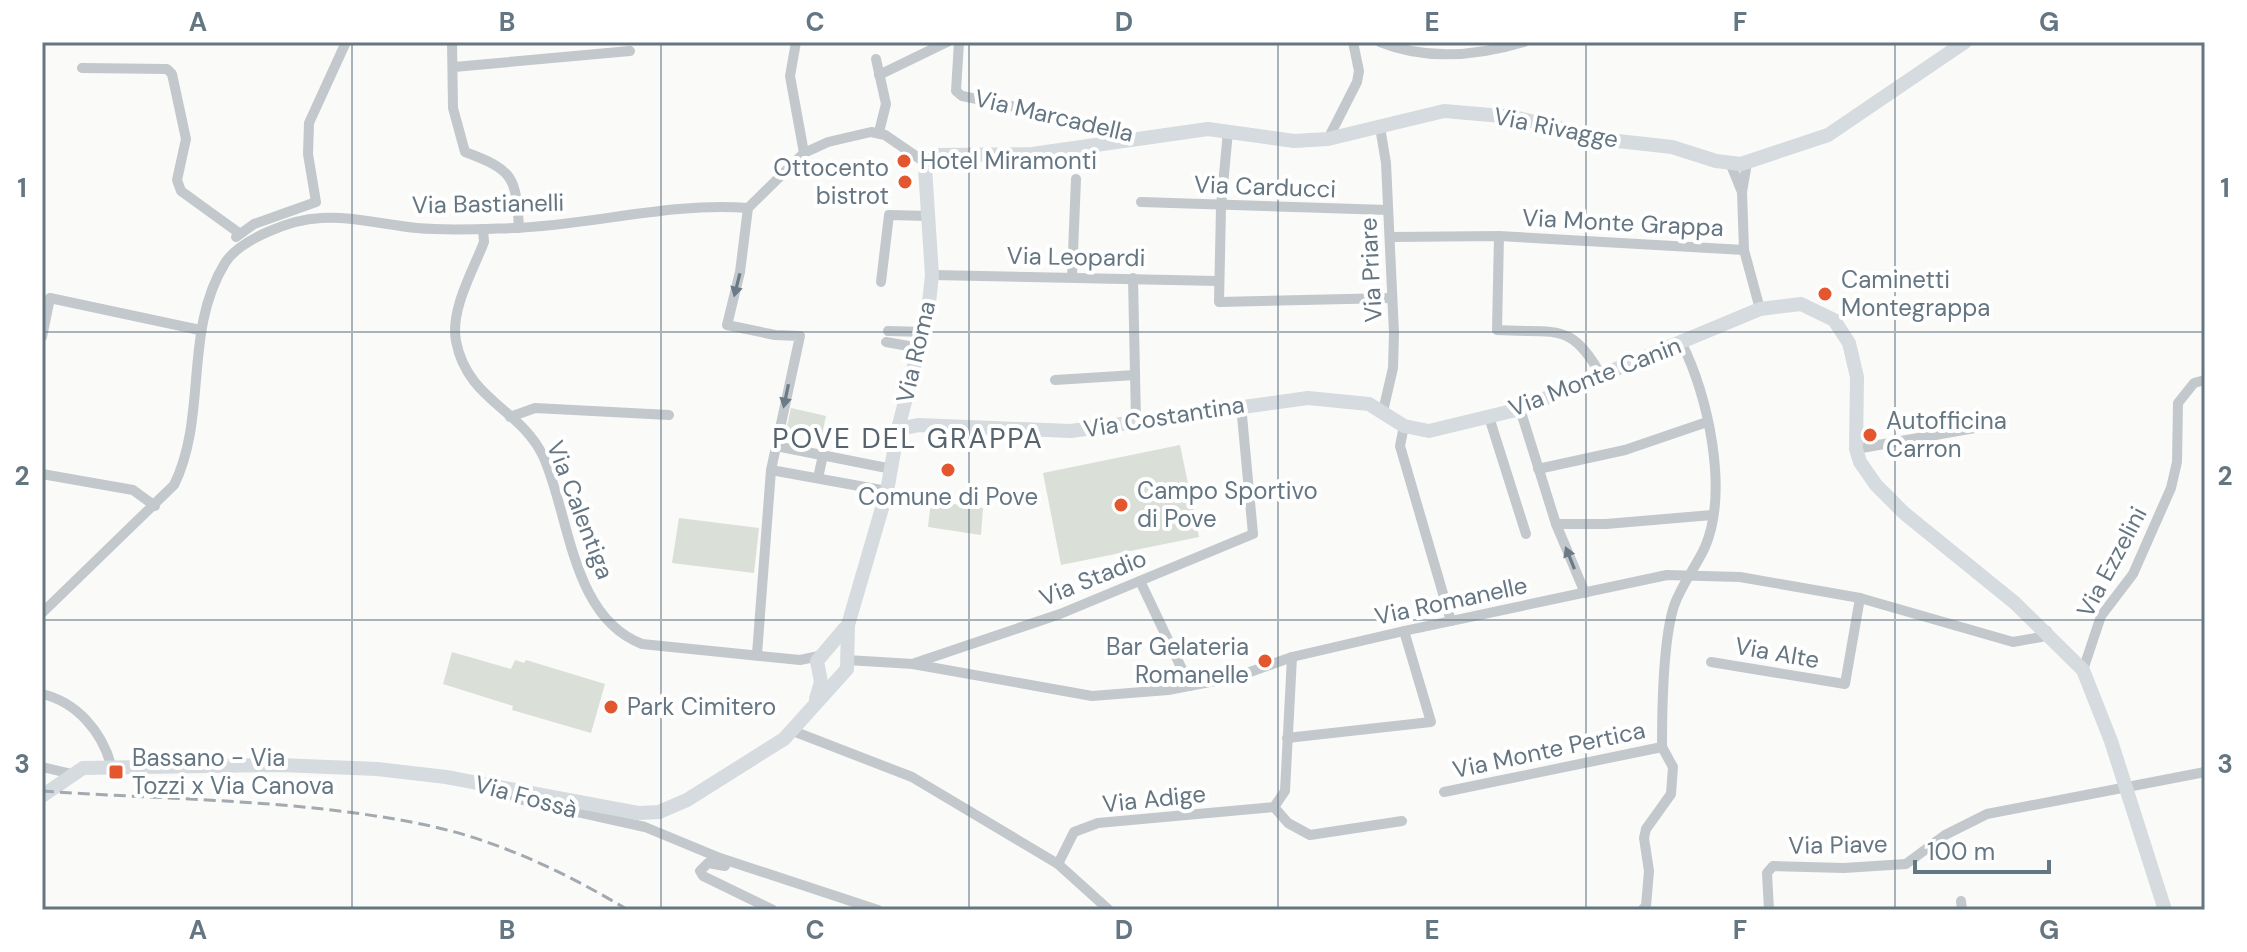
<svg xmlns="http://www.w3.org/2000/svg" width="2247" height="952" viewBox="0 0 2247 952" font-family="'DM Sans',sans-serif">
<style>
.green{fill:#dadfd7}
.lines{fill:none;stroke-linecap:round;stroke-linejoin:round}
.street{stroke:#c3c8cc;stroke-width:10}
.secondary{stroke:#d6dbdf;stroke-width:14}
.rail{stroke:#a2aab0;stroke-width:3;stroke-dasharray:12 6;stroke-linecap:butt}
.oneway{fill:#6a7a87}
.grid{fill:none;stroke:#657683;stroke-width:2;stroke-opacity:0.55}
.poi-dot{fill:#e4572e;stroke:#fff;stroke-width:3}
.labels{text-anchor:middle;stroke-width:8;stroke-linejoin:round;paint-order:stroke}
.street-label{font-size:24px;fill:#657683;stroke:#fff}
.poi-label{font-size:24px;fill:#657683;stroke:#fff;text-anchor:start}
.quarter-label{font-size:28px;letter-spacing:2px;fill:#57646e;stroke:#fff}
.neatline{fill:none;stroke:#657683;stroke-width:3}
.grid-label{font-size:26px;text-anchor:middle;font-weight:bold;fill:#657683}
</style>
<rect width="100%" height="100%" fill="#fafaf8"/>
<!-- green -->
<g class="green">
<polygon points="791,408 826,416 821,439 786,431"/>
<polygon points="1180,445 1199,537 1061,565 1043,473"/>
<polygon points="931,501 983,508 981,535 928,527"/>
<polygon points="679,518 759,528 754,573 672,563"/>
<polygon points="452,652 511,669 515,660 524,663 526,660 605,684 591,733 512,710 513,706 443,684"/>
</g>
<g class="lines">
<!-- street -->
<g class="street">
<path d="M452,42L453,108L465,152C514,170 516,177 519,228"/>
<polyline points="796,42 790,76 804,153"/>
<polyline points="959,42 956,91 962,96 1051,114 1131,138"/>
<path d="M1380,42C1427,61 1477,56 1524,42"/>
<polyline points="876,59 886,104 879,132"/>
<polyline points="454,67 630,51"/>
<polyline points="82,68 167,69 172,74 186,139 177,180 181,191 239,233"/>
<polyline points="879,75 947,42"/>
<polyline points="1380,127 1386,163 1394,333 1393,368 1383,411"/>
<polyline points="1228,131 1221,207 1219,302 1391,298"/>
<polyline points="1328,139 1357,82 1359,71 1353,42"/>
<polyline points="1731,165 1742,192 1747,163"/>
<polyline points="1742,192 1744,250 1760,309"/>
<polyline points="1141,202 1388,210"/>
<path d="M483,229L484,242C473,271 450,310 456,341C467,400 521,409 543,456C570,515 571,617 642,644L800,660L819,656"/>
<path d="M1499,236L1497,330C1556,334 1571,320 1602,377"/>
<polyline points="236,237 254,224 316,202 308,154 309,123 346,42"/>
<polyline points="1390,237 1499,236 1744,250"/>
<polyline points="932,275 1218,281"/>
<polyline points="1072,277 1076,179"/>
<polyline points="1133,278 1136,421"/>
<polyline points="881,282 889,215 929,216"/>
<polyline points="888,331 924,332"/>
<polyline points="42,337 50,298 200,330"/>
<polyline points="886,342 920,348"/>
<polyline points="1055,380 1135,375"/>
<polyline points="1520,409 1556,524 1585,593"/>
<polyline points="510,417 535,408 669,415"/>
<polyline points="1489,417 1526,534"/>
<polyline points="1404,426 1400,446 1451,621"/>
<polyline points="776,446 892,469"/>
<polyline points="1856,449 2003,423"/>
<polyline points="1538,469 1625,450 1707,422"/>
<polyline points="771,470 887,491"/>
<polyline points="42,474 133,490 155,506"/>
<polyline points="818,478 823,455"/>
<polyline points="1556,524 1606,524 1712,515"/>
<polyline points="1140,581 1190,686"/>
<path d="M42,613L174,485C208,416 183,331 225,263C240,239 292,219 321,218C352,216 386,225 417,228C449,231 482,229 514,228C593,225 669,202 748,208"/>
<polyline points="757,654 771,470 800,336 775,335 727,325 740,272 748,208 804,153 828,142 871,132 885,135 926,163"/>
<polyline points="847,660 913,664 1092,696 1168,690 1236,677 1292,657 1404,631 1667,575 1740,577 1860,598 2013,642 2041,637 2047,631"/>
<polyline points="1711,662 1845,684 1860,598"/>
<polyline points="915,663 1060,614 1253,534 1241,405"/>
<polyline points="2083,670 2101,616 2133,574 2171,488 2177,462 2178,403 2194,383 2205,380"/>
<path d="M42,694C77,702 102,732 111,765"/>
<polyline points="793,731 912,777 1058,864 1109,910"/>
<polyline points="1287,738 1431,722 1404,631"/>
<path d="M1662,747C1662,710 1663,640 1674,606C1681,585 1696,567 1705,547C1729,491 1708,395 1682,344"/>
<polyline points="42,767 72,774"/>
<polyline points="510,789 515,798 645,827 720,858 878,910"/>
<polyline points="1444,792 1662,747"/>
<polyline points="1274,807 1288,823 1310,835 1402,821"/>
<polyline points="1058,864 1074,832 1098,823 1274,807 1285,791 1292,657"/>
<polyline points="725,866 708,863 700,871 703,876 773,910"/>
<polyline points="1961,901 1962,910"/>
<polyline points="1642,910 1646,906 1649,871 1644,838 1646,829 1671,794 1673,767 1662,747"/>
<polyline points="1769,910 1767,873 1773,866 1844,868 1906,864 1945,835 1987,814 2205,772"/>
</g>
<!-- secondary -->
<g class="secondary">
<polyline points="898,429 919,425 1071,431 1308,398 1369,404 1404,426 1429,431 1520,409 1760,309 1801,304 1834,320 1849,343 1857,377 1856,449 1860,462 1876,485 1904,513 2015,603 2083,670 2111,741 2165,910"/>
<polyline points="816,699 821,682 817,661 845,628"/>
<polyline points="42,796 83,768 280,765 377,769 446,777 638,813 659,812 687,800 784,739 847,669 848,625 887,491 898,429 928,312 932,275 925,168 936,155 1032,154 1208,129 1294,141 1328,139 1444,111 1514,117 1609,140 1672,147 1716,161 1741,164 1828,135 1965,42"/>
</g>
<!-- rail -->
<path class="rail" d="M42,791C169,800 301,799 426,825C497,840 565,872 628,910"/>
</g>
<!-- one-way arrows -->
<defs><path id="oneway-solid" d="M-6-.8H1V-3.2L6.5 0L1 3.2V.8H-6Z" transform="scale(2)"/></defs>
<g class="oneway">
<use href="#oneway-solid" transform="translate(737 285) rotate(104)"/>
<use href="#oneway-solid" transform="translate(786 396) rotate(102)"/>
<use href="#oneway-solid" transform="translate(1570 558) rotate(-112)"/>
</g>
<!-- grid -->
<path class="grid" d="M352,42V910M661,42V910M969,42V910M1278,42V910M1586,42V910M1895,42V910M42,332H2205M42,620H2205"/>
<!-- markers -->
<g class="poi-dot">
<circle cx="904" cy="161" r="8"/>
<circle cx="905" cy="182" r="8"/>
<circle cx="1825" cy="294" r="8"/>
<circle cx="1870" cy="435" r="8"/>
<circle cx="948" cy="470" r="8"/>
<circle cx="1121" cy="505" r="8"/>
<circle cx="1265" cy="661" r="8"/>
<circle cx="611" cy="707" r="8"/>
<rect x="108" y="764" width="16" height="16" rx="4"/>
</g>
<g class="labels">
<!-- street labels -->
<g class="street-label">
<text transform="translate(1054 116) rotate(13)" y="8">Via Marcadella</text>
<text transform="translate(1556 128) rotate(11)" y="8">Via Rivagge</text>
<text transform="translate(1265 187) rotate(2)" y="8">Via Carducci</text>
<text transform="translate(488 204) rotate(-1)" y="8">Via Bastianelli</text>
<text transform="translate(1623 223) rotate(3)" y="8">Via Monte Grappa</text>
<text transform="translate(1076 257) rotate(1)" y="8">Via Leopardi</text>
<text transform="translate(1371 270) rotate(-93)" y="8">Via Priare</text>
<text transform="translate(916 352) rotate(-77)" y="8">Via Roma</text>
<text transform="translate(1595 377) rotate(-21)" y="8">Via Monte Canin</text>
<text transform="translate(1164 417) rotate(-9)" y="8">Via Costantina</text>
<text transform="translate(580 510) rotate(69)" y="8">Via Calentiga</text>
<text transform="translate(2112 562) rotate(-62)" y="8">Via Ezzelini</text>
<text transform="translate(1093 578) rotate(-22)" y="8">Via Stadio</text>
<text transform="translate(1451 601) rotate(-12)" y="8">Via Romanelle</text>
<text transform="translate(1777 653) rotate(10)" y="8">Via Alte</text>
<text transform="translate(1549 750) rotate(-12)" y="8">Via Monte Pertica</text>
<text transform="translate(526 797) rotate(15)" y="8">Via Fossà</text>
<text transform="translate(1154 799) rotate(-6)" y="8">Via Adige</text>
<text transform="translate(1838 845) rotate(-1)" y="8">Via Piave</text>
</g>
<!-- poi labels -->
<g class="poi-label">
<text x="920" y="169">Hotel Miramonti</text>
<text x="889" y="176" text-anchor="end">Ottocento<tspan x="889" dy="28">bistrot</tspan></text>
<text x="1841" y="288">Caminetti<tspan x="1841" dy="28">Montegrappa</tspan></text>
<text x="1886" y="429">Autofficina<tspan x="1886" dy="28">Carron</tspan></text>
<text x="1137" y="499">Campo Sportivo<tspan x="1137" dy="28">di Pove</tspan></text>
<text x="948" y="505" text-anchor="middle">Comune di Pove</text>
<text x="1249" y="655" text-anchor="end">Bar Gelateria<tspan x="1249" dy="28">Romanelle</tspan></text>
<text x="627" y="715">Park Cimitero</text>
<text x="132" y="766">Bassano - Via<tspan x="132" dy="28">Tozzi x Via Canova</tspan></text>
</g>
<!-- quarter labels -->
<g class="quarter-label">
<text x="908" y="448">POVE DEL GRAPPA</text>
</g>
</g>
<!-- border -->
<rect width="2247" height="952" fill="none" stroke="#ffffff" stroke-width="88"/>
<!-- scale -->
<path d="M1915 860v12h134v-12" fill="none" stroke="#657683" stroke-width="4"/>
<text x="1927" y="860" font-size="24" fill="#657683" stroke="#ffffff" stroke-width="6" paint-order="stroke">100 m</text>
<rect x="44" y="44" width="2159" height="864" class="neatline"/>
<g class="grid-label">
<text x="198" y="31">A</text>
<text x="507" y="31">B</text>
<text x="815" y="31">C</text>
<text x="1124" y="31">D</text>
<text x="1432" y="31">E</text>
<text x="1740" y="31">F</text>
<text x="2049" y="31">G</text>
<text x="22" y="197">1</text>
<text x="2225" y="197">1</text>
<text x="22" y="485">2</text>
<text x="2225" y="485">2</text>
<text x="22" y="773">3</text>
<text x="2225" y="773">3</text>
<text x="198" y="939">A</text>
<text x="507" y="939">B</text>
<text x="815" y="939">C</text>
<text x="1124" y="939">D</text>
<text x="1432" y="939">E</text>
<text x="1740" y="939">F</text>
<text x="2049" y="939">G</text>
</g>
</svg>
